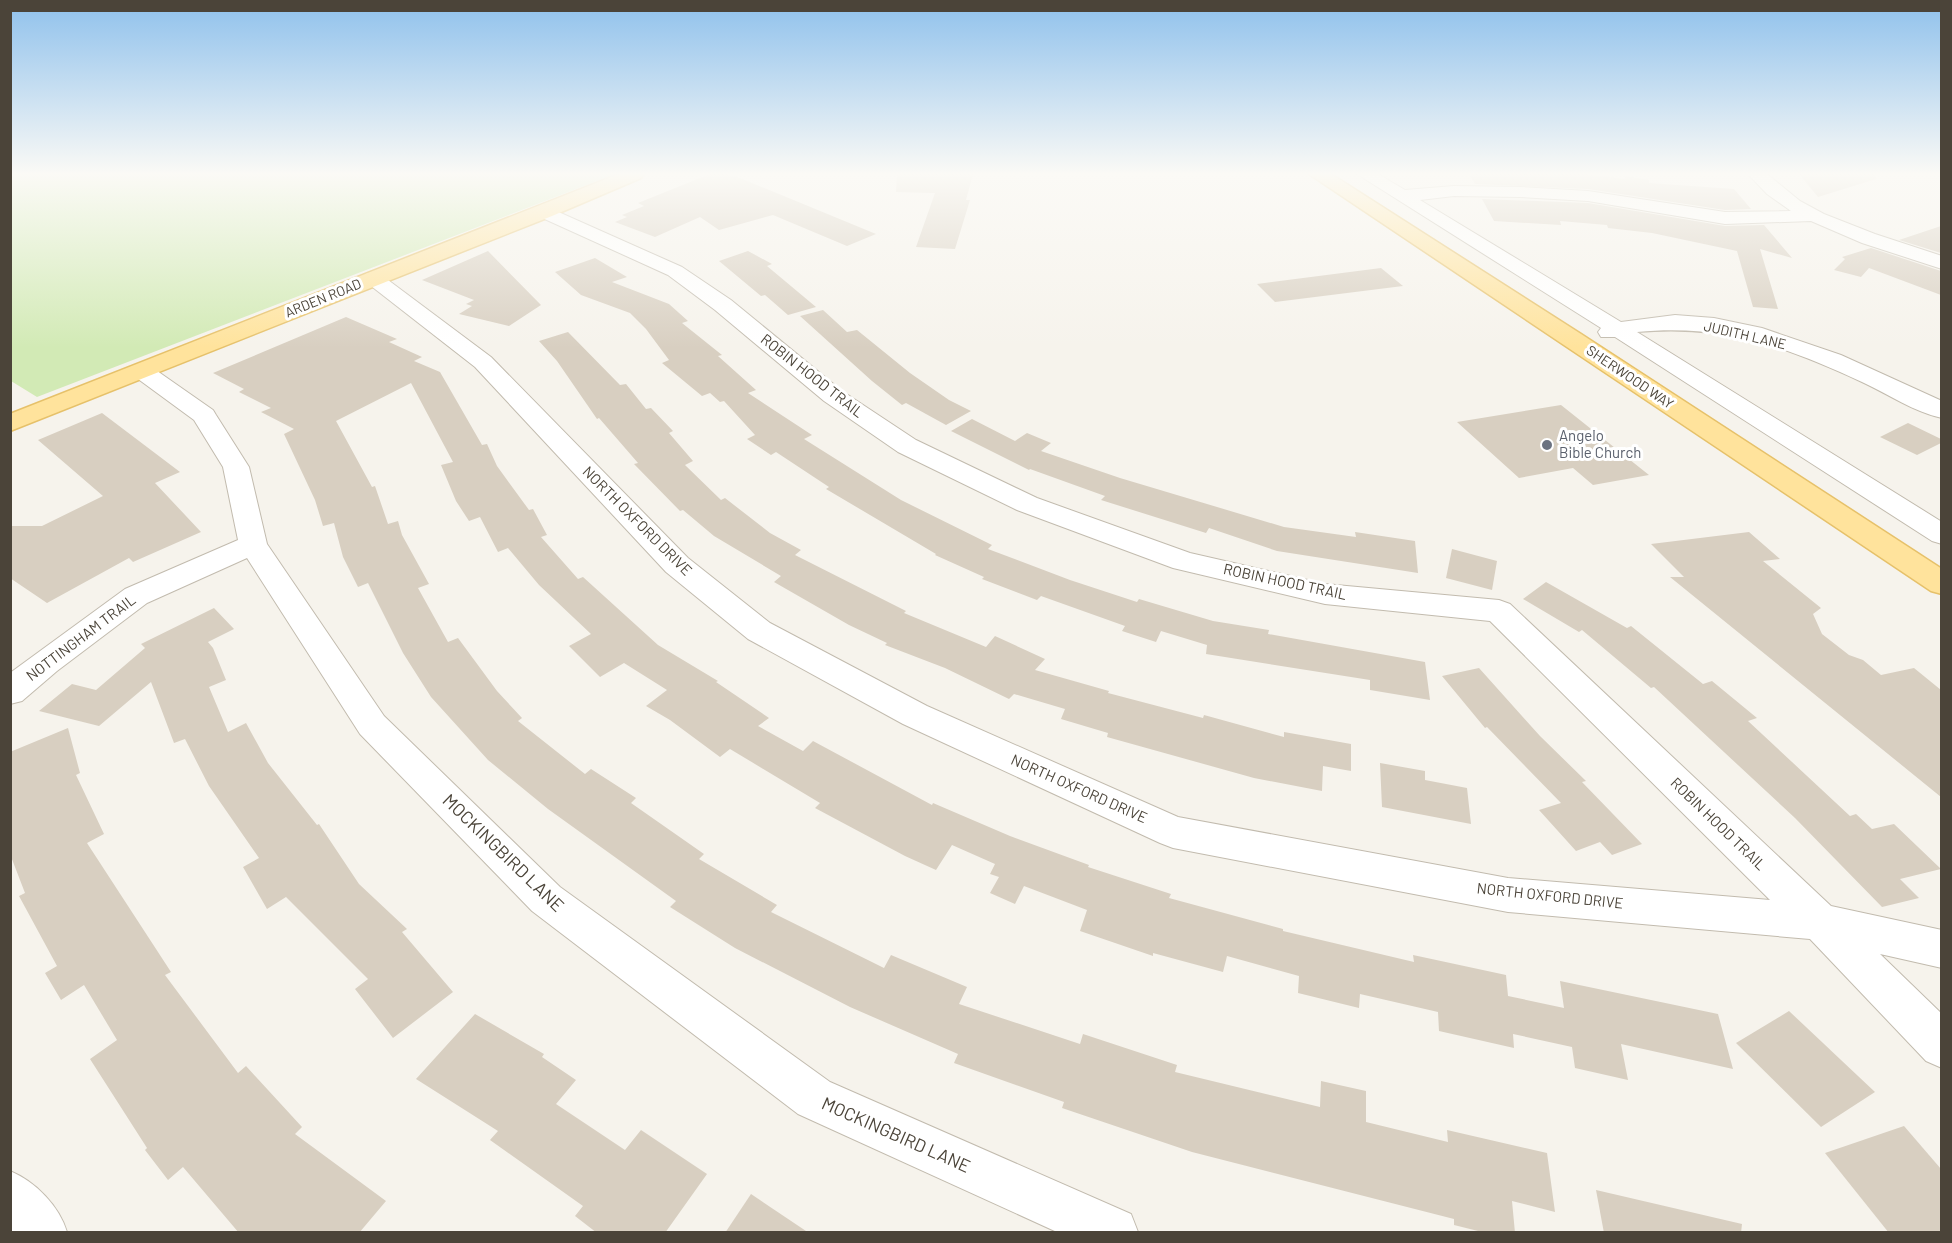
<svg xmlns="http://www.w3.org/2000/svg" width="1952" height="1243" viewBox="0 0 1952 1243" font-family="Barlow,sans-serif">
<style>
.green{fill:#d2eab5}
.building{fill:#d8cfc1}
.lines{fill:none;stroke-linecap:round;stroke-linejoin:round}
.minor-casing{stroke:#c2bbae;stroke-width:2}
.major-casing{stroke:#e6c16a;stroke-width:3}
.minor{fill:#fff;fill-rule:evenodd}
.major{fill:#ffe39c;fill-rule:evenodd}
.worship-dot{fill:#6b7280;stroke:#fff;stroke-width:2}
.labels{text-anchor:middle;stroke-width:6;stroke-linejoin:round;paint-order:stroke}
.far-street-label{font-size:14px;fill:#4b4439;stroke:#fff}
.street-label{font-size:15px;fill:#4b4439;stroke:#fff}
.worship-label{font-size:15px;fill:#5b616d;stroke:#fff;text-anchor:start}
.near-street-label{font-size:18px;fill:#4b4439;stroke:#fff}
</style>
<rect width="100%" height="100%" fill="#f6f3ec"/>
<!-- green -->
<polygon class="green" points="11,174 615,174 37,397 11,381"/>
<!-- building -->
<g class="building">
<polygon points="710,174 726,174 740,178 876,234 847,246 773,215 719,230 700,217 655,237 615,222 627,217 622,215 644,206 638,203"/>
<polygon points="897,174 973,174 966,200 970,200 955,249 916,247 935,193 896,192"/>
<polygon points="1469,174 1585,174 1625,179 1625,176 1649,180 1649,183 1734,189 1751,209 1725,210 1588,189 1475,184"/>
<polygon points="1799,174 1875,174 1876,179 1818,197"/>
<polygon points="1482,199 1588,203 1725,226 1764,225 1792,258 1760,249 1778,309 1753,307 1737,251 1652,233 1608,228 1607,225 1560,221 1561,225 1494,221"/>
<polygon points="1941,226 1941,253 1899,240"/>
<polygon points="1871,248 1941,271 1941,295 1869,268 1861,277 1834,270 1845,259 1842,257"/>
<polygon points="488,251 541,305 509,326 459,314 472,306 466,304 474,300 422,280"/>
<polygon points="748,251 772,264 767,266 816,307 788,315 765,295 761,296 719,261"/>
<polygon points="595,258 627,277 612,282 669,304 688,321 682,323 722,355 718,356 756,390 748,393 812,435 804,439 901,500 992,545 988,549 1070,580 1137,602 1139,599 1213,621 1269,630 1268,634 1425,662 1430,700 1370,690 1370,680 1206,654 1207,645 1161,631 1156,642 1122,631 1125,626 1041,596 1037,600 982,579 984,577 935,555 936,554 826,489 829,487 776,452 771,455 747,439 755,435 724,401 720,402 710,393 702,396 662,363 669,360 646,329 630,313 581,295 555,272"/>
<polygon points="1381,268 1403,286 1275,302 1257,284"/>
<polygon points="823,310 847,332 857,330 910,373 949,400 971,411 946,425 906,403 902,405 872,381 800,316"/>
<polygon points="346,317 397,339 389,342 422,357 414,361 440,372 482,445 487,444 497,466 529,510 533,509 547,535 541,537 578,579 583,577 658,645 718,681 716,682 769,718 758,726 803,751 813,741 932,805 933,803 1010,836 1089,865 1088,867 1171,894 1169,898 1283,929 1283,931 1414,962 1413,955 1506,975 1508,996 1564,1008 1560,981 1718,1014 1733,1069 1621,1044 1628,1080 1575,1068 1572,1047 1513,1034 1514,1048 1439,1031 1438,1012 1360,994 1359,1008 1298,993 1299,976 1227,956 1223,972 1153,953 1153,956 1080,931 1087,910 1024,886 1015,904 990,893 999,877 990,874 995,864 952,845 936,870 905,856 815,808 820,803 730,749 720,757 670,720 646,706 667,690 624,663 600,677 569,646 591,634 539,585 508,548 498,552 480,517 469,521 456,501 441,465 453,462 411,383 336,421 372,487 375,486 388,524 398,521 402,535 429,584 418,588 448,642 458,638 497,691 522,718 518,721 585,774 591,769 636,798 631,803 704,854 699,859 777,905 771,912 884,968 891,955 967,987 959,1004 1080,1044 1083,1034 1177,1065 1175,1072 1320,1107 1321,1081 1366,1091 1366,1122 1448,1142 1447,1130 1547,1153 1555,1212 1512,1201 1515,1233 1486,1233 1454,1225 1454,1219 1192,1152 1062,1108 1064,1102 954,1063 958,1054 850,1007 735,948 670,907 676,901 548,809 488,760 431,697 403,653 368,583 358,587 343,557 334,523 323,526 315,500 284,434 294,429 261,412 271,408 239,392 244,389 213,373"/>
<polygon points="568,332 620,385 626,384 646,409 651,408 673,431 669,433 693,461 685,465 721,500 725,498 770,533 801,550 795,555 906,611 904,613 986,647 995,636 1045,659 1035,670 1109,691 1108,693 1203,718 1204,715 1284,737 1284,732 1351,744 1351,771 1323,766 1322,791 1254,778 1107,737 1108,733 1061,719 1065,709 1014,694 1009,699 945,668 885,645 887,643 849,625 774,582 781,576 714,536 683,510 680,511 634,464 638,463 599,418 597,419 557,361 539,341"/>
<polygon points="1561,405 1649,475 1593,485 1573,468 1519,478 1457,422"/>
<polygon points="102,413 180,472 155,483 201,532 133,562 129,558 47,603 10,578 10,526 42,526 103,496 38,440"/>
<polygon points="972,419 1015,441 1027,433 1051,443 1041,451 1120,478 1284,527 1356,537 1355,532 1415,541 1418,573 1277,551 1209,528 1206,533 1101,500 1105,496 1030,469 1029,470 951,431"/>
<polygon points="1908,423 1941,439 1941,443 1917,455 1880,437"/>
<polygon points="1749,532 1780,559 1763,561 1821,608 1813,614 1822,634 1849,655 1863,660 1881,675 1914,668 1941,690 1941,797 1670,577 1684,577 1651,544"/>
<polygon points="1452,549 1497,561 1492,590 1446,578"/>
<polygon points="1546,582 1627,628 1631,626 1703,684 1712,681 1757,718 1748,721 1850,816 1856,814 1872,829 1894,824 1941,869 1900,879 1919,898 1882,907 1795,818 1654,687 1651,688 1582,630 1579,632 1523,599"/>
<polygon points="214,608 234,629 208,642 213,648 226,680 209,687 228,732 246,723 268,763 317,825 319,824 359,884 407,929 402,932 453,992 393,1038 355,989 368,979 286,897 267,909 243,867 259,858 209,786 185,739 174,743 151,682 99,726 39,711 72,684 96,690 145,648 141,644"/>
<polygon points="1479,668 1540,736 1586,781 1582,782 1642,844 1612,855 1600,842 1576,851 1539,810 1561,803 1487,727 1485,728 1442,676"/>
<polygon points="68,728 80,773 76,775 104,834 87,843 171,972 165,975 238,1073 246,1066 302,1127 295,1134 386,1201 359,1233 239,1233 183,1167 168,1180 145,1150 147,1148 90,1059 117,1040 84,985 61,1000 45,973 57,966 19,896 25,893 10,854 10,752"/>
<polygon points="1380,763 1425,771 1425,780 1467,788 1471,824 1382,807"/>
<polygon points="1789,1011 1875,1092 1821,1127 1736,1043"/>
<polygon points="475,1014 544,1054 542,1057 576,1080 556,1104 625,1150 641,1130 707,1174 665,1233 597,1233 575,1216 583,1206 490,1140 498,1131 416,1079"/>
<polygon points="1904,1126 1941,1169 1941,1233 1889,1233 1825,1153"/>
<polygon points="1596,1190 1742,1224 1741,1233 1604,1233"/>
<polygon points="751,1194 809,1233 725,1233"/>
</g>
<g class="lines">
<defs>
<g id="minor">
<path d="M1357,174H1378L1405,190L1454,186L1520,187L1588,191L1725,212L1791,211L1767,194L1748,174H1767L1800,201L1824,214L1875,234L1942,256V269L1862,243L1811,221L1725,224L1588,201L1520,197L1454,196L1420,200L1621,322L1675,315L1714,318L1762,328L1841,355L1942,401V418C1914,412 1888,394 1862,382C1784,346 1725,324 1637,332L1942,522V544L1932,541L1615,337H1601L1598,332L1601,328Z"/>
<polygon points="545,206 682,267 731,300 842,391 916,440 1037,498 1190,553 1325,584 1499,600 1510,604 1831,906 1942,930 1942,968 1880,954 1942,1014 1942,1068 1926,1061 1810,939 1508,912 1173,848 1160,843 903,724 748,639 666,572 475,367 366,282 363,278 366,274 373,272 380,274 491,357 688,558 770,623 927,706 1178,817 1508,878 1770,900 1490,621 1325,604 1173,568 1017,510 898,452 824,401 715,310 668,275 538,216 536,212 538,208"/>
<polygon points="142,364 150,366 213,410 216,415 249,467 267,544 384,716 560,887 830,1082 1131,1214 1138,1232 1057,1232 798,1114 532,911 360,734 247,558 147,603 57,671 22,701 10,704 10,673 125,589 238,540 223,467 194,420 134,376 130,371 134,366"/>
<path d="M10,1171C36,1182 59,1206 67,1232H10Z"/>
</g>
<g id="major">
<polygon points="619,174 644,174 641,178 552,216 10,431 10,414"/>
<polygon points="1309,174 1331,174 1581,334 1942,569 1942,594 1931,591"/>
</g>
</defs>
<!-- minor casing -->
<use href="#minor" class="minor-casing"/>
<!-- major casing -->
<use href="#major" class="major-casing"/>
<!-- minor -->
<use href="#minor" class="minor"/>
<!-- major -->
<use href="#major" class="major"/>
</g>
<!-- sky -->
<linearGradient id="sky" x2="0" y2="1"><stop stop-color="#8fc1ec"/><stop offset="0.5" stop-color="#fbfaf6"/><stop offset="1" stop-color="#fbfaf6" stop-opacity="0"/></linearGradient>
<rect width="1952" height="348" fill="url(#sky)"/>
<!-- markers -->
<circle class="worship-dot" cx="1547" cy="445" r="6"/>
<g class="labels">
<!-- far-street labels -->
<g class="far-street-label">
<text transform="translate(323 298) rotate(-22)" y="5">ARDEN ROAD</text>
<text transform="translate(1745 335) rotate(13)" y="5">JUDITH LANE</text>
<text transform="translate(1630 377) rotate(34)" y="5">SHERWOOD WAY</text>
</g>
<!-- street labels -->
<g class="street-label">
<text transform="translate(812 376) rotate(38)" y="5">ROBIN HOOD TRAIL</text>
<text transform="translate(637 521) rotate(45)" y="5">NORTH OXFORD DRIVE</text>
<text transform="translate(1285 582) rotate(12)" y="5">ROBIN HOOD TRAIL</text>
<text transform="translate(81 638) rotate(-37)" y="5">NOTTINGHAM TRAIL</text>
<text transform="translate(1079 789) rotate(24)" y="5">NORTH OXFORD DRIVE</text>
<text transform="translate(1718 824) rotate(44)" y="5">ROBIN HOOD TRAIL</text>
<text transform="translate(1550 896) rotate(6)" y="5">NORTH OXFORD DRIVE</text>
</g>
<!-- worship labels -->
<g class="worship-label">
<text x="1559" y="441">Angelo<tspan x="1559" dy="17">Bible Church</tspan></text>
</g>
<!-- near-street labels -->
<g class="near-street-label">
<text transform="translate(503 853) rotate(44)" y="6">MOCKINGBIRD LANE</text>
<text transform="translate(896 1135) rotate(24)" y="6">MOCKINGBIRD LANE</text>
</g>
</g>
<!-- border -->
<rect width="1952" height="1243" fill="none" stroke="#4b4439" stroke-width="24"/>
</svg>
